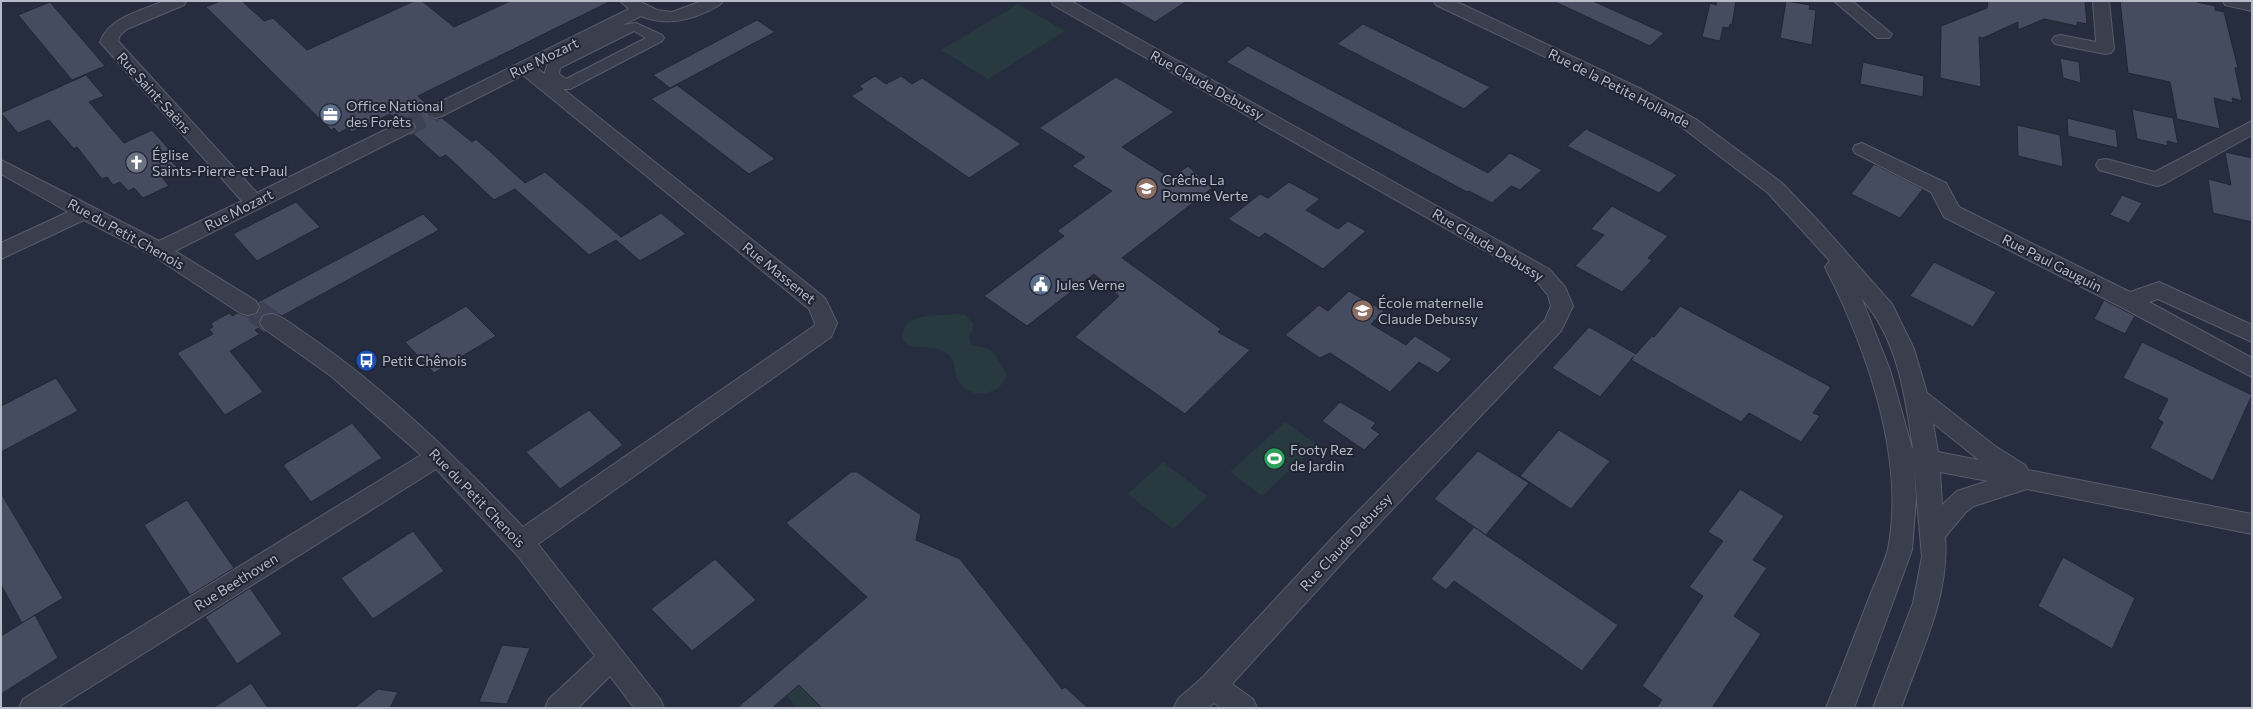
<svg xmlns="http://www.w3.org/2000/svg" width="2253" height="709" viewBox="0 0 2253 709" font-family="Commissioner,sans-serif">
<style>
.green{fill:#28393f}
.building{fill:#454c60;stroke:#212635}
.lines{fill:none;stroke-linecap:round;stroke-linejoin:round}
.minor-tunnel-far1{stroke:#3c4253;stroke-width:19;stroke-dasharray:19 10;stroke-linecap:butt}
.minor-tunnel{stroke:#3c4253;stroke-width:24;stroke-dasharray:24 12;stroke-linecap:butt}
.pedestrian-casing{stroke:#585d6c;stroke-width:2}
.minor-casing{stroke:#585d6c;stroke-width:2}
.tertiary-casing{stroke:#585d6c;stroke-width:2}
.pedestrian{fill:#3a3f4e;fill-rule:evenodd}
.minor{fill:#3a3f4e;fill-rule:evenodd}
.tertiary{fill:#3a3f4e;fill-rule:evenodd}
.labels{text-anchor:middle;stroke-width:4;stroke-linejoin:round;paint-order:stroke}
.street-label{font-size:14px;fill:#b6bbc9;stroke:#1f2433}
.poi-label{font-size:14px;fill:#b6bbc9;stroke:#1f2433;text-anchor:start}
</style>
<rect width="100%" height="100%" fill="#262d3e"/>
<!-- green -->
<g class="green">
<polygon points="1018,4 1065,31 988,79 941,50"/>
<path d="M955,314L965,315L973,323V329L969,337L971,345L987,348L994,353L1007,375C1000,395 974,400 960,384C952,374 959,360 945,352C931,343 916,353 903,341C900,311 934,317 955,314Z"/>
<polygon points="1285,422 1317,445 1262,496 1230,472"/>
<polygon points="1163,462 1208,496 1173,529 1128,494"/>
<polygon points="799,685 821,708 796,708 787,695"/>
</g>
<!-- building -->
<g class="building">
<polygon points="220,1 242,1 264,21 273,18 307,50 414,1 422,1 454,27 510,1 611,1 418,96 429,106 425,111 428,117 435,119 442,118 472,142 476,139 525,183 545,172 621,237 661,213 686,234 640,261 616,240 589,255 515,189 494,200 446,155 440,158 412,133 416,128 413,122 406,120 399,122 390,114 352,132 348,128 339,133 334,128 331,130 206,7"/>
<polygon points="1117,1 1187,1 1155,22"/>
<polygon points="1553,1 1593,1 1664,33 1650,46"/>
<polygon points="1717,1 1736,1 1732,25 1730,24 1729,28 1723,27 1720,41 1702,37 1710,3 1716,5"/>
<polygon points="1786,1 1810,5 1809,9 1816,10 1812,45 1780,38"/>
<polygon points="1988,1 2085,1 2087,24 2077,22 2077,26 2044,19 2018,30 2018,22 1983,38 1979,37 1981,87 1940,78 1941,26 1987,8"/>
<polygon points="2120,1 2193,1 2215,6 2215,10 2224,12 2238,68 2235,68 2242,101 2232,98 2233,103 2214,98 2220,129 2177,119 2170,82 2128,73"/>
<polygon points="50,2 105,66 72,80 18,15"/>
<polygon points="757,20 775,32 670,88 653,75"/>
<polygon points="1363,24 1422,53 1490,87 1464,109 1337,44"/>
<polygon points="1248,46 1488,173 1510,153 1542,170 1520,190 1511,186 1492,203 1469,191 1467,192 1226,62"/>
<polygon points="2060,58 2079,62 2081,83 2063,78"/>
<polygon points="1863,62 1924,76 1923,97 1860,84"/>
<polygon points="86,75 104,96 89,102 124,143 152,130 175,156 169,159 178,168 161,176 169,186 143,198 134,188 128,191 120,182 113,185 107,177 102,179 77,147 74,149 49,120 18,133 1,113"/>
<polygon points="875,76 886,84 901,76 912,84 922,78 1021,144 969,178 851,96 863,89 859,86"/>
<polygon points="1116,77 1174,112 1122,147 1171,178 1188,166 1212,188 1122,258 1221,329 1218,332 1250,350 1185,414 1075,337 1119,296 1094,274 1027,326 984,296 1064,236 1057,231 1112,191 1072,166 1085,157 1039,128"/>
<polygon points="677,85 775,159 749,174 651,99"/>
<polygon points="2132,109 2173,118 2178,144 2167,141 2168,146 2137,139"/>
<polygon points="2067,118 2116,130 2118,148 2068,136"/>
<polygon points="2017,125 2060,135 2063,167 2018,156"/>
<polygon points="1586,129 1653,162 1677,175 1659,193 1567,146"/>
<polygon points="2225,152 2252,158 2252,222 2213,213 2208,179 2231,185"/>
<polygon points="1874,164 1923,189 1900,218 1851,194"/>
<polygon points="1289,182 1320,199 1306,210 1338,229 1348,221 1366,231 1323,269 1265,233 1259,238 1228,219 1260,194 1268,198"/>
<polygon points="2122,195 2142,203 2129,223 2110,215"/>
<polygon points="296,202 320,227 257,261 233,234"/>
<polygon points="1612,206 1668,236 1648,258 1652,260 1622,292 1575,266 1604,235 1591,229"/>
<polygon points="423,214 439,230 282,316 272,312 262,315 259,321 261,327 255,330 260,334 230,351 263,392 225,415 177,353 213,334 209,329 213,327 211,323 229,313 233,316 237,313 248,316 256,314 260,308 258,302"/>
<polygon points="1934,262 1996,292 1973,327 1910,296"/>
<polygon points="1349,291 1384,311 1371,324 1406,345 1415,336 1452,359 1438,373 1419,362 1390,392 1330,353 1320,358 1285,335 1319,305 1328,311"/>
<polygon points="2104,300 2135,316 2125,334 2094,319"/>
<polygon points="466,306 496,336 434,373 405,342"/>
<polygon points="1680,306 1831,387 1813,413 1820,416 1801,442 1749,413 1741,422 1631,360 1634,356 1600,397 1552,368 1589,327 1636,354 1652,336 1654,337"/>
<polygon points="2142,342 2252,395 2213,481 2150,448 2163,422 2158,419 2168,399 2123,378"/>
<polygon points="56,378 78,411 1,452 1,406"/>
<polygon points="1340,402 1376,423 1371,428 1380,434 1364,450 1322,421"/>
<polygon points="589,410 623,445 560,489 526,452"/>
<polygon points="352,423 382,458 311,502 283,465"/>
<polygon points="1559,430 1610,461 1571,509 1520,476"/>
<polygon points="1478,451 1529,483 1486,535 1434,499"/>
<polygon points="851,472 857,472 921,515 916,540 960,559 1062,689 1065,687 1088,708 822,708 799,685 772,708 737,708 867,597 786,523"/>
<polygon points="1740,489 1784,516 1753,560 1767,568 1734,616 1761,634 1712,708 1656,708 1662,700 1642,686 1703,596 1689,587 1723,541 1708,532"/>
<polygon points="1,493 63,598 22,623 1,585"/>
<polygon points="187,500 234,568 190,595 144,525"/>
<polygon points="1474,527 1618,625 1582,671 1454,581 1446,590 1431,579"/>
<polygon points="413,531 444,571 373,619 341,578"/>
<polygon points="2063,557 2135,598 2112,649 2038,606"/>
<polygon points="715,559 756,600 692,651 651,609"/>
<polygon points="250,588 282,634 237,664 205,617"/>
<polygon points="35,615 58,658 1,694 1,636"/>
<polygon points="502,645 530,648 507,704 479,702"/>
<polygon points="251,683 268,708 213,708"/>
<polygon points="378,689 398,692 390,708 354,708"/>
</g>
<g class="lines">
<!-- minor-tunnel-far1 -->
<g class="minor-tunnel-far1">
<polyline points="406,127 435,112"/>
<polyline points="248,307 256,312"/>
</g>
<!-- minor-tunnel -->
<polyline class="minor-tunnel" points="255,311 271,322"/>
<defs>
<path id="pedestrian" d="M636,23L662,35L664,38L662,41L570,89H560L544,75L548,63L622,25ZM634,31L646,38L566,79L559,74L560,68Z"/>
<g id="minor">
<path d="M164,1H186L184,5L127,29L120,35L118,41L257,193L399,123L406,121L413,123L415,127L413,131L175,251L256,301L259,307L256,313L248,315L240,313L152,255L84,220L1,259V243L68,212L1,174V160L159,241L242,201L100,42C109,17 141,11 164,1Z"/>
<path d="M620,1H639L657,10L672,12L702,1H723C720,6 714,8 708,11C687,21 664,26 641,16L537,68L825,298L837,323L831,337L538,544L660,699L664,708H634L610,676L578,708H545L549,699L595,656L517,555L436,469L57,708H19L23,699L421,455L331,376L263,328L260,322L263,316C266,315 269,314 272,314C284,316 296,328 306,334C386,389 456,457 523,527L814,326L815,323L809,309L523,75L442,116L435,118L428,116L426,112L428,108L629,9Z"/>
<polygon points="1051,1 1071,1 1549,269 1565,287 1573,306 1561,331 1352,552 1232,684 1253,699 1257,708 1221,708 1214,703 1208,708 1174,708 1178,699 1203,677 1334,536 1545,320 1551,306 1548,295 1535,279 1053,5"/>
<polygon points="1834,1 1852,1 1892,34 1889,38 1877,38"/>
<polygon points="2093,1 2109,1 2114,49 2111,53 2105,54 2055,44 2052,40 2055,36 2061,35 2096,42"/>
<polygon points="2223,1 2252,1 2252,11 2225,5"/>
<polygon points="2252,121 2252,135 2164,184 2157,186 2099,170 2096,165 2099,160 2106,159 2155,172"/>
<polygon points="1862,143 1946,183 1959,207 2130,292 2159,282 2252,325 2252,342 2158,299 2149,302 2252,358 2252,377 2121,307 1944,217 1931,192 1855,153 1853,149 1855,145"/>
</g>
<path id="tertiary" d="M1434,1H1455L1639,88L1697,120L1782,183L1822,225L1892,304L1914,349L1927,393L1995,446L2025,465L2028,470L2252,514V534L2027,489L1974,506L1966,512L1945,537C1950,596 1920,654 1901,708H1873L1913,603L1922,557L1914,467L1916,498L1912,550L1854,708H1826C1841,671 1855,634 1869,598C1875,582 1884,565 1888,549C1906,458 1866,347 1825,267L1830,261L1768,193L1683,128L1627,96L1436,5ZM1862,299C1898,340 1905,395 1913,448H1912L1890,370ZM1933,423L1979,460L1938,452ZM1940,472L1988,481L1957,491L1942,505Z"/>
</defs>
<!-- pedestrian casing -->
<use href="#pedestrian" class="pedestrian-casing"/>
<!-- minor casing -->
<use href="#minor" class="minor-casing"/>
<!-- tertiary casing -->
<use href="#tertiary" class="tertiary-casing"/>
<!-- pedestrian -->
<use href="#pedestrian" class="pedestrian"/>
<!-- minor -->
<use href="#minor" class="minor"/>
<!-- tertiary -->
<use href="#tertiary" class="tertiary"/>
</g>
<!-- icons -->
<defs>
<symbol id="office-disc" viewBox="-11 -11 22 22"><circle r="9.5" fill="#5c6f8a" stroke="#1f2433"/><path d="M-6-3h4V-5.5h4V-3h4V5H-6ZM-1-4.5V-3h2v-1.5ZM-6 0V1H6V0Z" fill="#fff"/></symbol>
<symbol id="church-disc" viewBox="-11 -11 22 22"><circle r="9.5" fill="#6b7280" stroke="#1f2433"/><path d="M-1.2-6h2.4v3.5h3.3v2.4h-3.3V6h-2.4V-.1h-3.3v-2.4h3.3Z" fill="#fff"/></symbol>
<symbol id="school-disc" viewBox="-11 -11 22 22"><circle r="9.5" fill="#8d6e63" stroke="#1f2433"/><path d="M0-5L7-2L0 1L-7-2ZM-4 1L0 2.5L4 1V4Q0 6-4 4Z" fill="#fff"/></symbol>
<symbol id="civic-disc" viewBox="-11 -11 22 22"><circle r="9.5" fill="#5c6f8a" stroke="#1f2433"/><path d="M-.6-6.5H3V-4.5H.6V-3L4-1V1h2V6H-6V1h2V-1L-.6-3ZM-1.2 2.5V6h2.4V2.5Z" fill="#fff"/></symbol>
<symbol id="bus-disc" viewBox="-11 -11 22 22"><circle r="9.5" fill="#1a4fb4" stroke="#1f2433"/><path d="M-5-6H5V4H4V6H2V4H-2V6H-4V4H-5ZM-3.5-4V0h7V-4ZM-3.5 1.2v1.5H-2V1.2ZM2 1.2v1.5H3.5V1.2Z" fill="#fff"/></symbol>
<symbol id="stadium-disc" viewBox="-11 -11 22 22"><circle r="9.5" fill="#2e9e5b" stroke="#1f2433"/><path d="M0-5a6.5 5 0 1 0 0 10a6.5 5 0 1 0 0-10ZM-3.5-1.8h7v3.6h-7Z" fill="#fff"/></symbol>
</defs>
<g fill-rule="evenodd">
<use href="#office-disc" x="318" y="102" width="25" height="25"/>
<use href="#church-disc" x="124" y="150" width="25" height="25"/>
<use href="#school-disc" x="1134" y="176" width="25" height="25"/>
<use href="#civic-disc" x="1028" y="272" width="25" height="25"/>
<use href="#school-disc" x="1350" y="298" width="25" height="25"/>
<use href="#bus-disc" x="354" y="348" width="25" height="25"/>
<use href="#stadium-disc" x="1262" y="446" width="25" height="25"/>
</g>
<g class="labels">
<!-- street labels -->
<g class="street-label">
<text transform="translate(544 58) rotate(-26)" y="5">Rue Mozart</text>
<text transform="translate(1207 85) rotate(29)" y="5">Rue Claude Debussy</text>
<text transform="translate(1619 88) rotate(27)" y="5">Rue de la Petite Hollande</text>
<text transform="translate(154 93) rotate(48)" y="5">Rue Saint-Saëns</text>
<text transform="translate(239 210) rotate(-27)" y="5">Rue Mozart</text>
<text transform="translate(126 234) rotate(29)" y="5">Rue du Petit Chenois</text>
<text transform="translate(1488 245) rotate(31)" y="5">Rue Claude Debussy</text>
<text transform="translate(2052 263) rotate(27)" y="5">Rue Paul Gauguin</text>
<text transform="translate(779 273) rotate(39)" y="5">Rue Massenet</text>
<text transform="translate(477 498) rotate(46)" y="5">Rue du Petit Chenois</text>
<text transform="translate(1346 542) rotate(-47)" y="5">Rue Claude Debussy</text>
<text transform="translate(236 582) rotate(-32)" y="5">Rue Beethoven</text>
</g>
<!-- poi labels -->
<g class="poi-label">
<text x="346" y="111">Office National<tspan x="346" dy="16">des Forêts</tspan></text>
<text x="152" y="160">Église<tspan x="152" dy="16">Saints-Pierre-et-Paul</tspan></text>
<text x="1162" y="185">Crêche La<tspan x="1162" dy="16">Pomme Verte</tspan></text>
<text x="1056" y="290">Jules Verne</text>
<text x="1378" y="308">École maternelle<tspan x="1378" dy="16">Claude Debussy</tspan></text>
<text x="382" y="366">Petit Chênois</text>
<text x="1290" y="455">Footy Rez<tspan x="1290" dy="16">de Jardin</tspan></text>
</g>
</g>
<!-- border -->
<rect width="2253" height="709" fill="none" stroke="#b6bbc9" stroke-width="4"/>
</svg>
